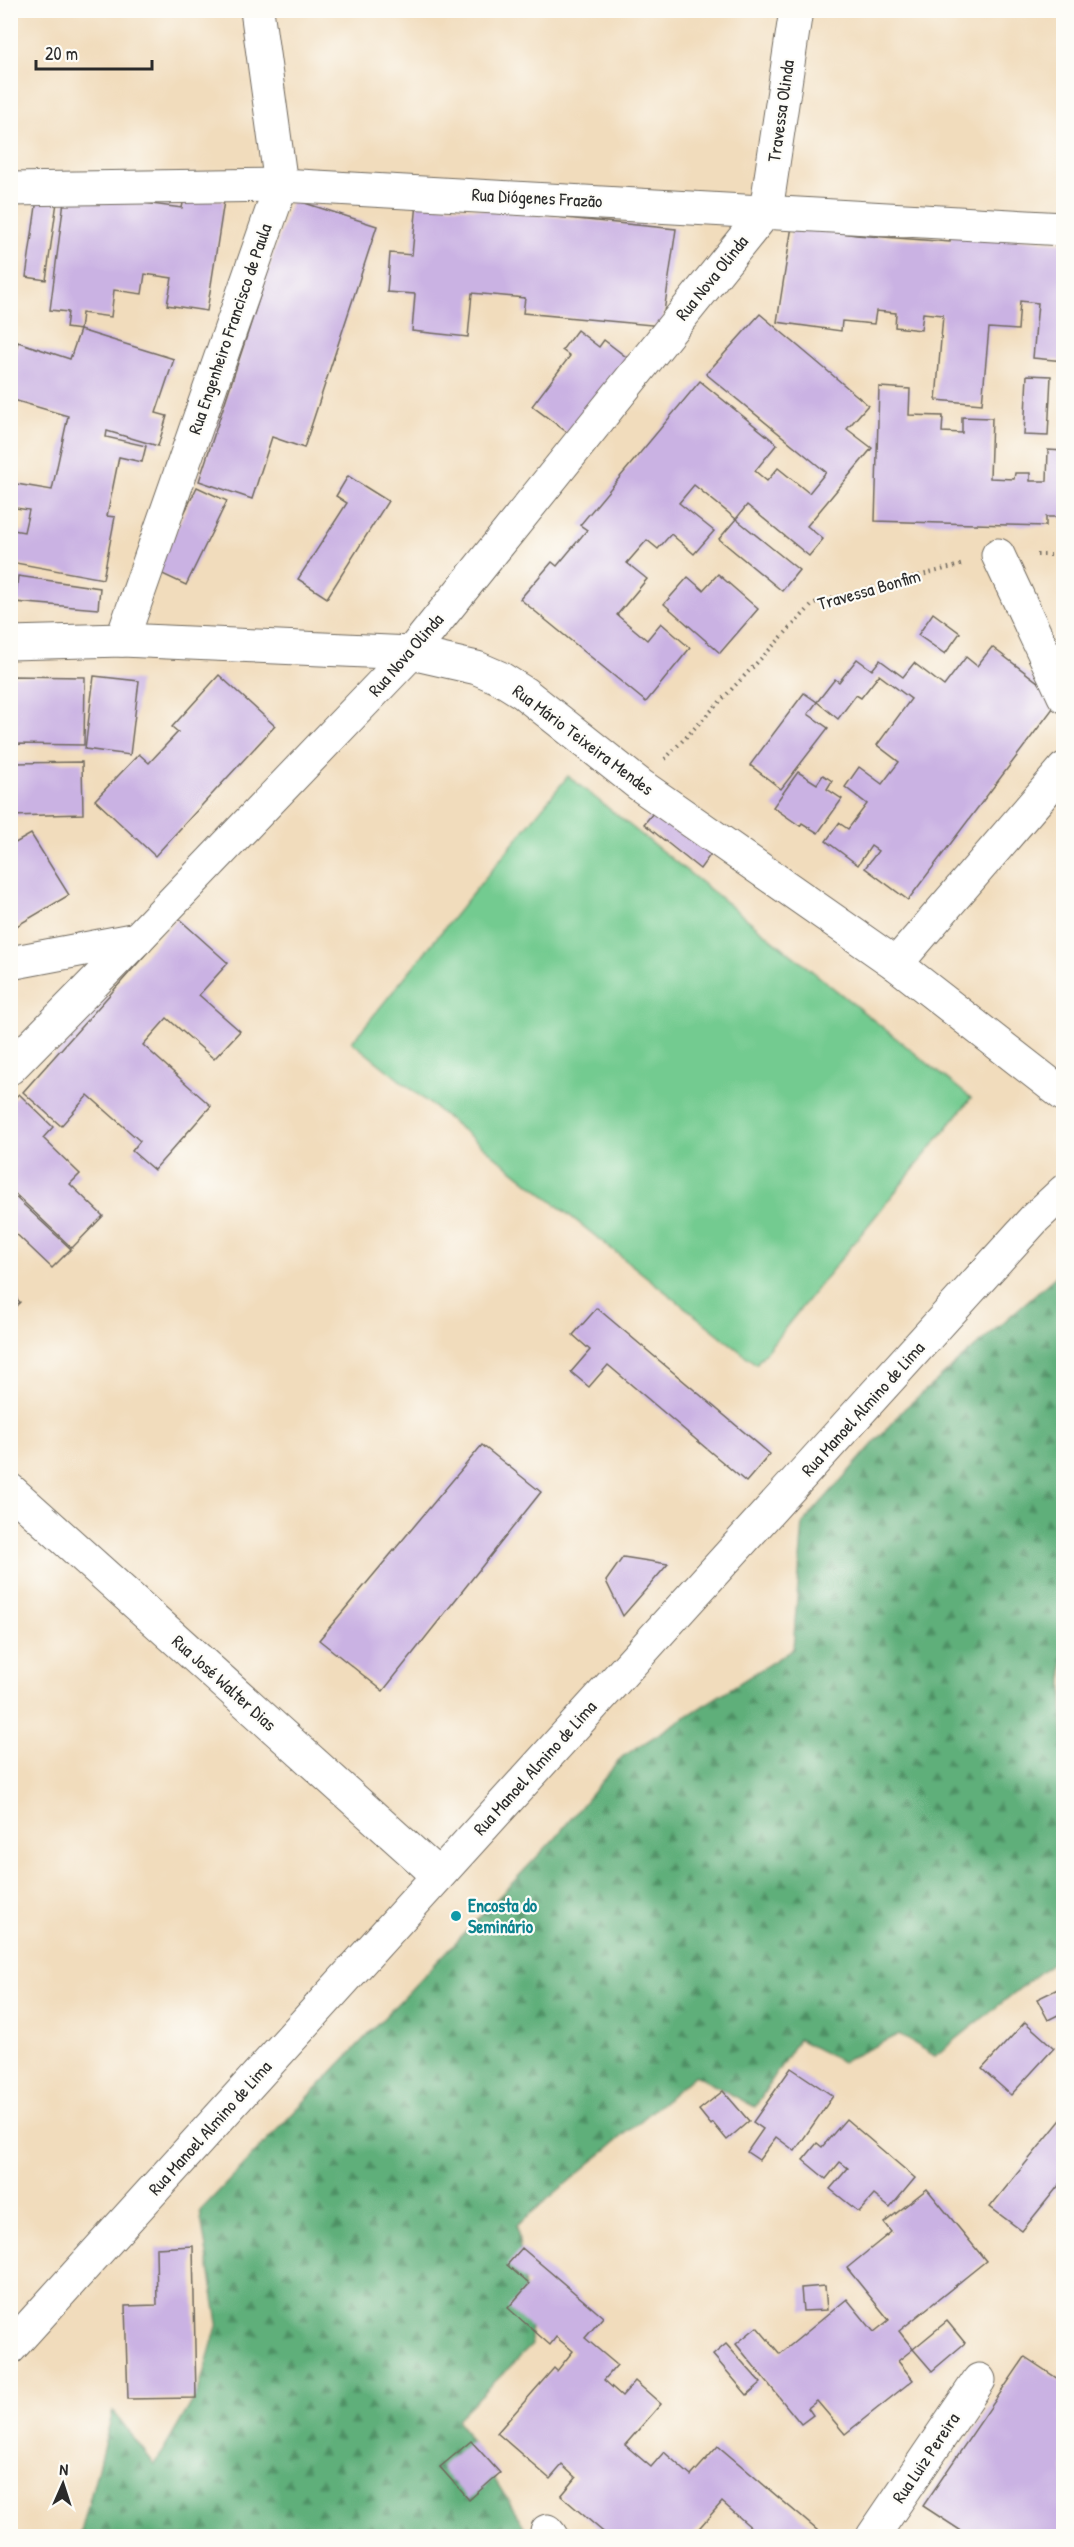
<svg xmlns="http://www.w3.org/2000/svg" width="1074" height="2547" viewBox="0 0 1074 2547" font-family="'Patrick Hand',sans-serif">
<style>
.grass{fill:#73cb90;stroke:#4f7b5e;stroke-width:1.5}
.forest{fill:url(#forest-firs);stroke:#446d52;stroke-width:1.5}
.building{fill:#cab2e3}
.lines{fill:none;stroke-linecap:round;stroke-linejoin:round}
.minor-casing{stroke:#70695e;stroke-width:35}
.path{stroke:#70695e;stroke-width:4;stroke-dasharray:1.5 4.5;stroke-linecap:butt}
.minor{stroke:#fff;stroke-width:33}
.culture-dot{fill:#0f9aa8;stroke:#fdfcf7;stroke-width:2}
.labels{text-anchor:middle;stroke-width:4.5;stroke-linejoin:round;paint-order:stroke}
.street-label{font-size:18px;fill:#2b2b2b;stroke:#fdfcf7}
.culture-label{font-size:18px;font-weight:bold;fill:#0d838f;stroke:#fdfcf7;text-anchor:start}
</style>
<defs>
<pattern id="forest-firs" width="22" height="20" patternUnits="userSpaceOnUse" patternTransform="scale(1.5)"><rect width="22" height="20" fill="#5eaf7a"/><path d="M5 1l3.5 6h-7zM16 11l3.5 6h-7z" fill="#4e8f64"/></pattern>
</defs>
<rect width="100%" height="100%" fill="#fdfcf7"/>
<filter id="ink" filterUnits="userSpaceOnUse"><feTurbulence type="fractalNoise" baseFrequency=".0167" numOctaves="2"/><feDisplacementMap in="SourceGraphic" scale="12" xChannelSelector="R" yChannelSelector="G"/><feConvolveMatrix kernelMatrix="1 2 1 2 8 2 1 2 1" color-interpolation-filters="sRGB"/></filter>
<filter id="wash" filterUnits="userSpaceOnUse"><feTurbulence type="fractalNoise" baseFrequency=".008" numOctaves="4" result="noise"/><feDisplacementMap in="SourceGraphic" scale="24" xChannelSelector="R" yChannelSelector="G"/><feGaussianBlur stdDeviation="1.35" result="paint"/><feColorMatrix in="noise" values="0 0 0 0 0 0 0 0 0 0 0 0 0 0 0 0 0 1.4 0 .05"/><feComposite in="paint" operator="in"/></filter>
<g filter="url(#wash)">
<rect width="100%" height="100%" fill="#f1dcbc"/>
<!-- grass -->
<polygon class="grass" points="568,776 971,1098 756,1364 352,1042"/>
<!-- forest -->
<polygon class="forest" points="1063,1270 1063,1954 935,2056 899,2034 842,2062 798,2039 755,2107 695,2075 517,2225 532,2345 457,2419 530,2536 80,2536 113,2411 155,2465 198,2392 218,2323 200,2211 555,1838 622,1757 793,1649 803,1523 904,1409"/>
<g id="blocks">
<!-- building -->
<g class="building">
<polygon points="65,193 182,208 185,194 224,201 207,311 167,305 172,278 145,274 142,294 114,290 111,317 82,313 80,330 66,328 68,312 50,310"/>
<polygon points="37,199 57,202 46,280 26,277"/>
<polygon points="292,199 377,226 304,448 272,437 252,499 199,481"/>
<polygon points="417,203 676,229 662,326 523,313 525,298 472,293 468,337 412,331 415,294 387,292 390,253 412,255"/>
<polygon points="792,226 856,235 950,242 951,233 1064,243 1064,361 1033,358 1038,303 1020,301 1018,330 989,328 982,404 936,400 943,315 923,313 921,330 895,327 896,313 876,311 874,324 842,321 841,331 777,322"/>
<polygon points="760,314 868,405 847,429 872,448 807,526 823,539 809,556 747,505 736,519 694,485 679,503 714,531 694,554 671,534 658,549 647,540 627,563 647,579 617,615 647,640 661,623 690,648 646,702 520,599 552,562 557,566 587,530 580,525 700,381 777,444 755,471 767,481 778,468 809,493 826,472 706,374"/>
<polygon points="80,330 174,359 156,413 167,416 158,446 107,431 106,437 146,446 142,462 119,457 107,516 115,517 103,579 10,562 13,530 24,532 29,510 10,507 10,483 52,490 68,416 10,399 10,367 18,342 70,359"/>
<polygon points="577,330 599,347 604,340 630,360 572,436 532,406 570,356 562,350"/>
<polygon points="1027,375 1051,376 1048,436 1024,435"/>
<polygon points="879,387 910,389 909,415 943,416 942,432 962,433 962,417 992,418 990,478 1014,479 1015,473 1030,473 1030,481 1047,481 1048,450 1064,451 1064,517 1046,517 1046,526 875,521"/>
<polygon points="348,476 388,501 327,598 298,579 347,503 336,496"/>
<polygon points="197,487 227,501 186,585 156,571"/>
<polygon points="736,519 799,570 782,591 719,539"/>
<polygon points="718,574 758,609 720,653 664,604 688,577 703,590"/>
<polygon points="18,576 100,588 98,609 15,602"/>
<polygon points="933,613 960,633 945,654 918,635"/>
<polygon points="992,647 1060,699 908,900 865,868 878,851 871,846 858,865 826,841 839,823 848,829 867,804 845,787 859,767 882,784 899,762 877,745 911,699 879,675 861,698 856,695 838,719 817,702 835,679 839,682 857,659 872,670 880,660 903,677 914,663 944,686 966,657 977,666"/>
<polygon points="219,675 275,726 155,856 95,800 139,754 149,763 178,732 172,727"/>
<polygon points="10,676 85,677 84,745 14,744 13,763 82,762 83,814 10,816"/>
<polygon points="94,676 139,681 130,755 85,749"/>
<polygon points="804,693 817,702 808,714 828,728 781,789 750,765"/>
<polygon points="798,772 817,784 823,775 832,781 827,789 842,799 818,833 802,823 800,826 773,807"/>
<polygon points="658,807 713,851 700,869 644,824"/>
<polygon points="31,834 69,895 10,930 10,846"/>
<polygon points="178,918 228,963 199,995 240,1031 214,1059 167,1018 143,1045 211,1106 154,1170 132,1151 140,1141 88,1095 61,1126 23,1092"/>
<polygon points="19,1094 53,1127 43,1138 80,1174 70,1184 103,1216 72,1248 10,1189 10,1102"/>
<polygon points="10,1192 71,1249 52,1268 10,1228"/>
<polygon points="10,1293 20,1302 10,1312"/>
<polygon points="597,1308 770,1454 746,1482 608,1365 589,1387 571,1372 590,1350 573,1335"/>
<polygon points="482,1445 541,1492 383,1691 319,1640"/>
<polygon points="623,1557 668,1564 623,1616 606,1581"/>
<polygon points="1062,1987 1064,2012 1048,2020 1037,1999"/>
<polygon points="1025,2022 1054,2048 1011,2095 982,2069"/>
<polygon points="791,2068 833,2096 795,2151 776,2137 759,2160 747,2152 763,2129 753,2122"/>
<polygon points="723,2091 749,2121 727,2140 713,2123 711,2125 699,2110"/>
<polygon points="1064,2116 1064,2179 1022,2231 990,2207"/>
<polygon points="846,2119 915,2178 890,2208 874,2195 859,2212 830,2189 848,2168 840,2162 826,2179 803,2160 817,2143 822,2147"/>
<polygon points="927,2189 986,2261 899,2331 913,2349 898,2361 913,2380 845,2434 817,2401 808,2408 813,2415 801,2424 736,2344 757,2327 780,2354 847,2299 874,2332 889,2320 847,2268 891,2232 884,2223"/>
<polygon points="193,2246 196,2398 128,2399 125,2306 157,2305 156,2248"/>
<polygon points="522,2248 603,2317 585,2338 617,2365 604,2380 622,2396 635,2381 661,2404 625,2445 651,2467 664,2452 691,2476 718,2446 824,2536 749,2536 754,2530 722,2502 694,2534 696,2536 608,2536 561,2496 576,2478 562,2465 550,2479 497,2433 554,2368 557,2371 573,2351 556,2337 550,2345 508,2308 529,2284 507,2265"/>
<polygon points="825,2286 827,2310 803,2311 801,2288"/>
<polygon points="947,2321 965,2343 932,2371 913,2349"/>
<polygon points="726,2344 761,2383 747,2395 713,2355"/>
<polygon points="1025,2357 1064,2383 1064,2536 969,2536 923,2506"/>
<polygon points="471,2441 500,2473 469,2500 440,2467"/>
</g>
</g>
</g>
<g filter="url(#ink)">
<use href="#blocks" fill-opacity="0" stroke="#70695e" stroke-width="1.5"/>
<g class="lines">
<defs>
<g id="minor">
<polyline points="10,189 281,185 1064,229"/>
<polyline points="998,555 1064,696"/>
<polyline points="122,640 281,185 257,10"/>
<polyline points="10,643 122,640 411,653 477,668 500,678 524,693 640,785 896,964 1064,1095"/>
<polyline points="10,963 137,939"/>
<polyline points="896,964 1064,769"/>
<polyline points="10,1068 137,939 411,653 766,211 796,10"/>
<polyline points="10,1490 438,1875"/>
<polyline points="10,2348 1035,1218 1064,1191"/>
<polyline points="547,2531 551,2536"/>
<polyline points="873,2536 979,2380"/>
</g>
</defs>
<!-- minor casing -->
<use href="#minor" class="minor-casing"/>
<!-- path -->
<g class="path">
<polyline points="1037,555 1064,555"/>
<polyline points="665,759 814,603 964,564"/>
</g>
<!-- minor -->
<use href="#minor" class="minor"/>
</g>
</g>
<!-- markers -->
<circle class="culture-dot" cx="456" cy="1916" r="6"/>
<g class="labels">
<!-- street labels -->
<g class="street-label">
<text transform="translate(781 111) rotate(-82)" y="6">Travessa Olinda</text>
<text transform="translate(537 198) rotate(3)" y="6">Rua Diógenes Frazão</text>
<text transform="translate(712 278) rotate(-51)" y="6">Rua Nova Olinda</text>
<text transform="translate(230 329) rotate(-71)" y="6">Rua Engenheiro Francisco de Paula</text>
<text transform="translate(869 590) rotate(-16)" y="6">Travessa Bonfim</text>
<text transform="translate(406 655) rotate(-49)" y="6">Rua Nova Olinda</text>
<text transform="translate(583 740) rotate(37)" y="6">Rua Mário Teixeira Mendes</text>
<text transform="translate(863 1409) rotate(-48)" y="6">Rua Manoel Almino de Lima</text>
<text transform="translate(224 1683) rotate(42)" y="6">Rua José Walter Dias</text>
<text transform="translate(535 1768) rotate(-48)" y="6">Rua Manoel Almino de Lima</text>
<text transform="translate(210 2128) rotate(-48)" y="6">Rua Manoel Almino de Lima</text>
<text transform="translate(926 2458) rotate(-56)" y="6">Rua Luiz Pereira</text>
</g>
<!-- culture labels -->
<g class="culture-label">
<text x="468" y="1912">Encosta do<tspan x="468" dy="21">Seminário</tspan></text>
</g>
</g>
<!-- margin -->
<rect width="1074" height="2547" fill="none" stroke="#fdfcf7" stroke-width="36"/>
<!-- north arrow -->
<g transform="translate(63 2484) rotate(3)" stroke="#fdfcf7" stroke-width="4.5" paint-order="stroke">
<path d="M0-4.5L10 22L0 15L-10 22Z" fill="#2b2b2b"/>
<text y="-9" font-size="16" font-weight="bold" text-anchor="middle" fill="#2b2b2b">N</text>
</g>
<!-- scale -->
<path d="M36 60v9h116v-9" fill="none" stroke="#2b2b2b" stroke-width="3"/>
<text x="45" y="60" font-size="18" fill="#2b2b2b" stroke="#fdfcf7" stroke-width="4.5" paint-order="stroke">20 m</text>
</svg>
